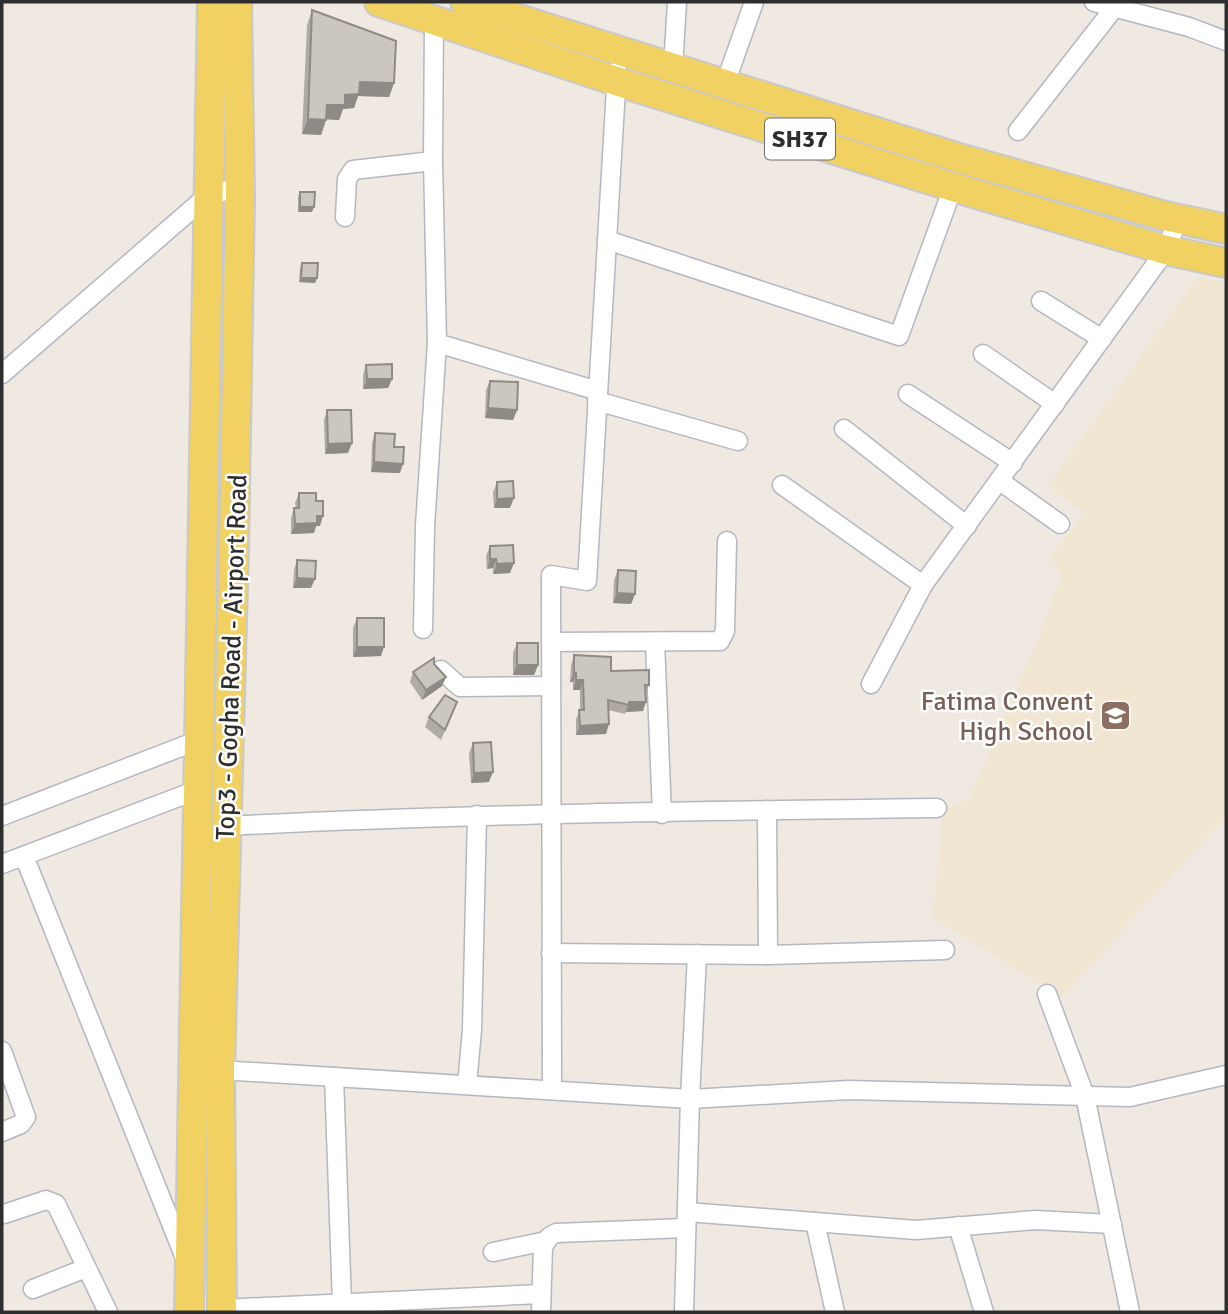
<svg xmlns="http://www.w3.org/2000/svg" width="1228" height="1314" viewBox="0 0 1228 1314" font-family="Signika,sans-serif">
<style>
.education{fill:#f0e6d1}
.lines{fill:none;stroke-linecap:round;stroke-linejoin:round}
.minor-casing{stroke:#b4b7c1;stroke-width:21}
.primary-casing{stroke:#c9c9c9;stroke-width:32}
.minor{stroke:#fff;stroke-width:18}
.primary{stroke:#f2d163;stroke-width:28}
.wall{fill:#afaba4}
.shaded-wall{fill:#8e8b86}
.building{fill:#cbc7bf;stroke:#8e8b86;stroke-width:2}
.labels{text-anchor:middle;stroke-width:5;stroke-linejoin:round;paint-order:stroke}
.shield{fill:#fff;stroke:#6d6d6d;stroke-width:2}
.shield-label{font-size:24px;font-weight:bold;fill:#2e2e2e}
.street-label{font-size:26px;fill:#2e2e2e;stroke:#fff}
.education-label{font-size:26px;fill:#785e54;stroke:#fff;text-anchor:end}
</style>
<rect width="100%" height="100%" fill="#efe9e1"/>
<!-- education -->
<polygon class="education" points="1198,277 1226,283 1226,817 1061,998 933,917 943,811 970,798 1040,634 1062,574 1049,559 1084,513 1048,485"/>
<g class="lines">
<defs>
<g id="minor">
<polyline points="1094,2 1189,27 1226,41"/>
<polyline points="673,68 677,2"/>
<polyline points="725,84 754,2"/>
<polyline points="1018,131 1115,7"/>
<polyline points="345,217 347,179 353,170 433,161"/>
<polyline points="607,240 899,336 953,187"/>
<polyline points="1041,301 1102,339"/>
<polyline points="437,343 598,391"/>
<polyline points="983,354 1055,404"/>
<polyline points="2,374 207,196 239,187"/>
<polyline points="908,394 1013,463"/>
<polyline points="597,401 738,441"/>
<polyline points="844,429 967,526"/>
<polyline points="1000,481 1060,524"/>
<polyline points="782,485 923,585"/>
<polyline points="423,629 425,526 437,343 433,161 434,19"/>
<polyline points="551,642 720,641 725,631 727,541"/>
<polyline points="655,642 662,814"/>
<polyline points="441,670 460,687 551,686"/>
<polyline points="871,684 923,585 1166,250 1178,219"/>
<polyline points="767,810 768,955"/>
<polyline points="2,816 199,740"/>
<path d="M226,826C463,814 699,811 937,808"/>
<polyline points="24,856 185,1258"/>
<polyline points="2,864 197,790"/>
<polyline points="551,953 768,955 945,950"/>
<polyline points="697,954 690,1099 848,1090 1130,1097 1226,1075"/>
<polyline points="1047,994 1085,1096 1130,1312"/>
<polyline points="2,1051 26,1117 21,1124 2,1132"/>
<polyline points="220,1070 690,1099 684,1312"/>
<polyline points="334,1077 342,1303"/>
<polyline points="467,1085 472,1030 477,815"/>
<polyline points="552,1090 551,575 587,581 617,71"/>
<polyline points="687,1212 916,1230 1035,1220 1112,1224"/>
<polyline points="4,1214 46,1200 56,1204 108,1312"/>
<polyline points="815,1222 835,1312"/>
<polyline points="958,1226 984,1312"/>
<polyline points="493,1252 546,1241"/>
<polyline points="33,1289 86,1268"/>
<polyline points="221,1309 541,1294"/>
<polyline points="541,1312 543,1247 549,1237 556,1233 686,1228"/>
</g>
<g id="primary">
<polyline points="379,2 616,81 953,187 1166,250 1226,263"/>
<polyline points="465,2 962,159 1165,216 1226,229"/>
<polyline points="189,1312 212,2"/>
<polyline points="222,1312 220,1070 234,546 240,198 237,2"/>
</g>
</defs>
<!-- minor casing -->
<use href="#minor" class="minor-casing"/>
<!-- primary casing -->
<use href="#primary" class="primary-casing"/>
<!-- minor -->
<use href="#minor" class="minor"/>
<!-- primary -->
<use href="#primary" class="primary"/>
</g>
<!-- wall -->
<g class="wall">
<polygon points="312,10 394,83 389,97 358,96 354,108 343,109 339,120 326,119 321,135 302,134 307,25"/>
<polygon points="300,192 312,212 298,212 298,197"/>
<polygon points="302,263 317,278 315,283 299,282 300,268"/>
<polygon points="366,365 392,379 388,388 363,389 363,375"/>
<polygon points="490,381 517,410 513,420 485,418 486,390"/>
<polygon points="327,410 348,453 325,454 324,420"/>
<polygon points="375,433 394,447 400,473 371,472 372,443"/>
<polygon points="497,482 510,508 494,508 493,492"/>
<polygon points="299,493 316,501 320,526 316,526 314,533 291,534 291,518 294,508 296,508 295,503"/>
<polygon points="490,546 510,573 493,574 493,568 487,569 486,556"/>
<polygon points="297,560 311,588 293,588 294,570"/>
<polygon points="618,570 635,594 631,604 613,603 614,580"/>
<polygon points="357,618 381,656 353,657 353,628"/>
<polygon points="517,643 538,665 534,675 513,675 513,653"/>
<polygon points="574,655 611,671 649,685 646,693 643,711 626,712 625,714 608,710 606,734 576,735 576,719 580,710 580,690 573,690 573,682 570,682 571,665"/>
<polygon points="434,664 446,677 442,686 422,700 410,682 413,672"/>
<polygon points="453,712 441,740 425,727 429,717"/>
<polygon points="473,743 489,782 471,783 469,753"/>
</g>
<!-- shaded-wall -->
<g class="shaded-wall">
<polygon points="360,82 394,83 389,97 358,96 354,108 343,109 339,120 321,119 327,105 345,95"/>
<polygon points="308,119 326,120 321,135 302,134"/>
<polygon points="300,207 314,207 312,212 298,212"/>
<polygon points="301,278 317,278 315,283 299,282"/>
<polygon points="367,379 392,379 388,388 363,389"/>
<polygon points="488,408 517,410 513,420 485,418"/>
<polygon points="352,443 348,453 325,454 328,444"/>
<polygon points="374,462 403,464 400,473 371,472"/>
<polygon points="514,498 510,508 494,508 497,499"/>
<polygon points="317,516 323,516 320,526 316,526 314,533 291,534 295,524"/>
<polygon points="490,559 496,559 493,568 487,569"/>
<polygon points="514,563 510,573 493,574 497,564"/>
<polygon points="297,578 315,579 311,588 293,588"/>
<polygon points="617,593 635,594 631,604 613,603"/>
<polygon points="357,647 384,647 381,656 353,657"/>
<polygon points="517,665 538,665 534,675 513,675"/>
<polygon points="574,673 576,673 573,682 570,682"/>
<polygon points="446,677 442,686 422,700 426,690"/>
<polygon points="576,680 583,680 580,690 573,690"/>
<polygon points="629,702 646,702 643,711 626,712"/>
<polygon points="609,724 606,734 576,735 580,726"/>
<polygon points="493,772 489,782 471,783 474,773"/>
</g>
<!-- building -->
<g class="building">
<polygon points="312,10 396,41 394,83 360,82 359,94 345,95 345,105 327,105 326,120 308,119"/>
<polygon points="300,192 315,192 314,207 300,207"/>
<polygon points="302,263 318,263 317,278 301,278"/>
<polygon points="392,364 392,379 367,379 366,365"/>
<polygon points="490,381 518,382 517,410 488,408"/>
<polygon points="327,410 351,410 352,443 328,444"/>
<polygon points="375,433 395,434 394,447 404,447 403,464 374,462"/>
<polygon points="513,481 514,498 497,499 497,482"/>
<polygon points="299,493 316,493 316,501 323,501 323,516 317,516 317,523 295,524 294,508 299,508"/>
<polygon points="513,545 514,563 497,564 496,559 490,559 490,546"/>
<polygon points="297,560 316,561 315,579 297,578"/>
<polygon points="618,570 636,571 635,594 617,593"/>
<rect x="357" y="618" width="27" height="29"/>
<rect x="517" y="643" width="21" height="22"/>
<polygon points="574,655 611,657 611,671 649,670 649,685 645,685 646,702 629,702 629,705 608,700 609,724 580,726 579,710 584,710 583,680 576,680 576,673 574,673"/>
<polygon points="434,658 434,664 446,677 426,690 413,672"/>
<polygon points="445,695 457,702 445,730 429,717"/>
<polygon points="491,742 493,772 474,773 473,743"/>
</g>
<!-- icons -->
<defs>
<symbol id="school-square" viewBox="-11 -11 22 22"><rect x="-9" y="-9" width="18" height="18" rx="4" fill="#8d6e63" stroke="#fff"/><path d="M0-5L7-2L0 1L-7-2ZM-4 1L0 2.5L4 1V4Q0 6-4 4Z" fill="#fff"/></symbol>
</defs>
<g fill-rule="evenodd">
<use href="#school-square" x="1098" y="698" width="35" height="35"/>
</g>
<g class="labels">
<!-- shield labels -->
<rect class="shield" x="765" y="118.5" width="70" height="41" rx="5"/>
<g class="shield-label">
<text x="800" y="147">SH37</text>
</g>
<!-- street labels -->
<g class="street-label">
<text transform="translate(231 657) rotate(-88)" y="9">Top3 - Gogha Road - Airport Road</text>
</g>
<!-- education labels -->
<g class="education-label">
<text x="1093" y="710">Fatima Convent<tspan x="1093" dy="30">High School</tspan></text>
</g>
</g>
<!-- border -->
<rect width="1228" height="1314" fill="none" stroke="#2e2e2e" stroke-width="7"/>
</svg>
